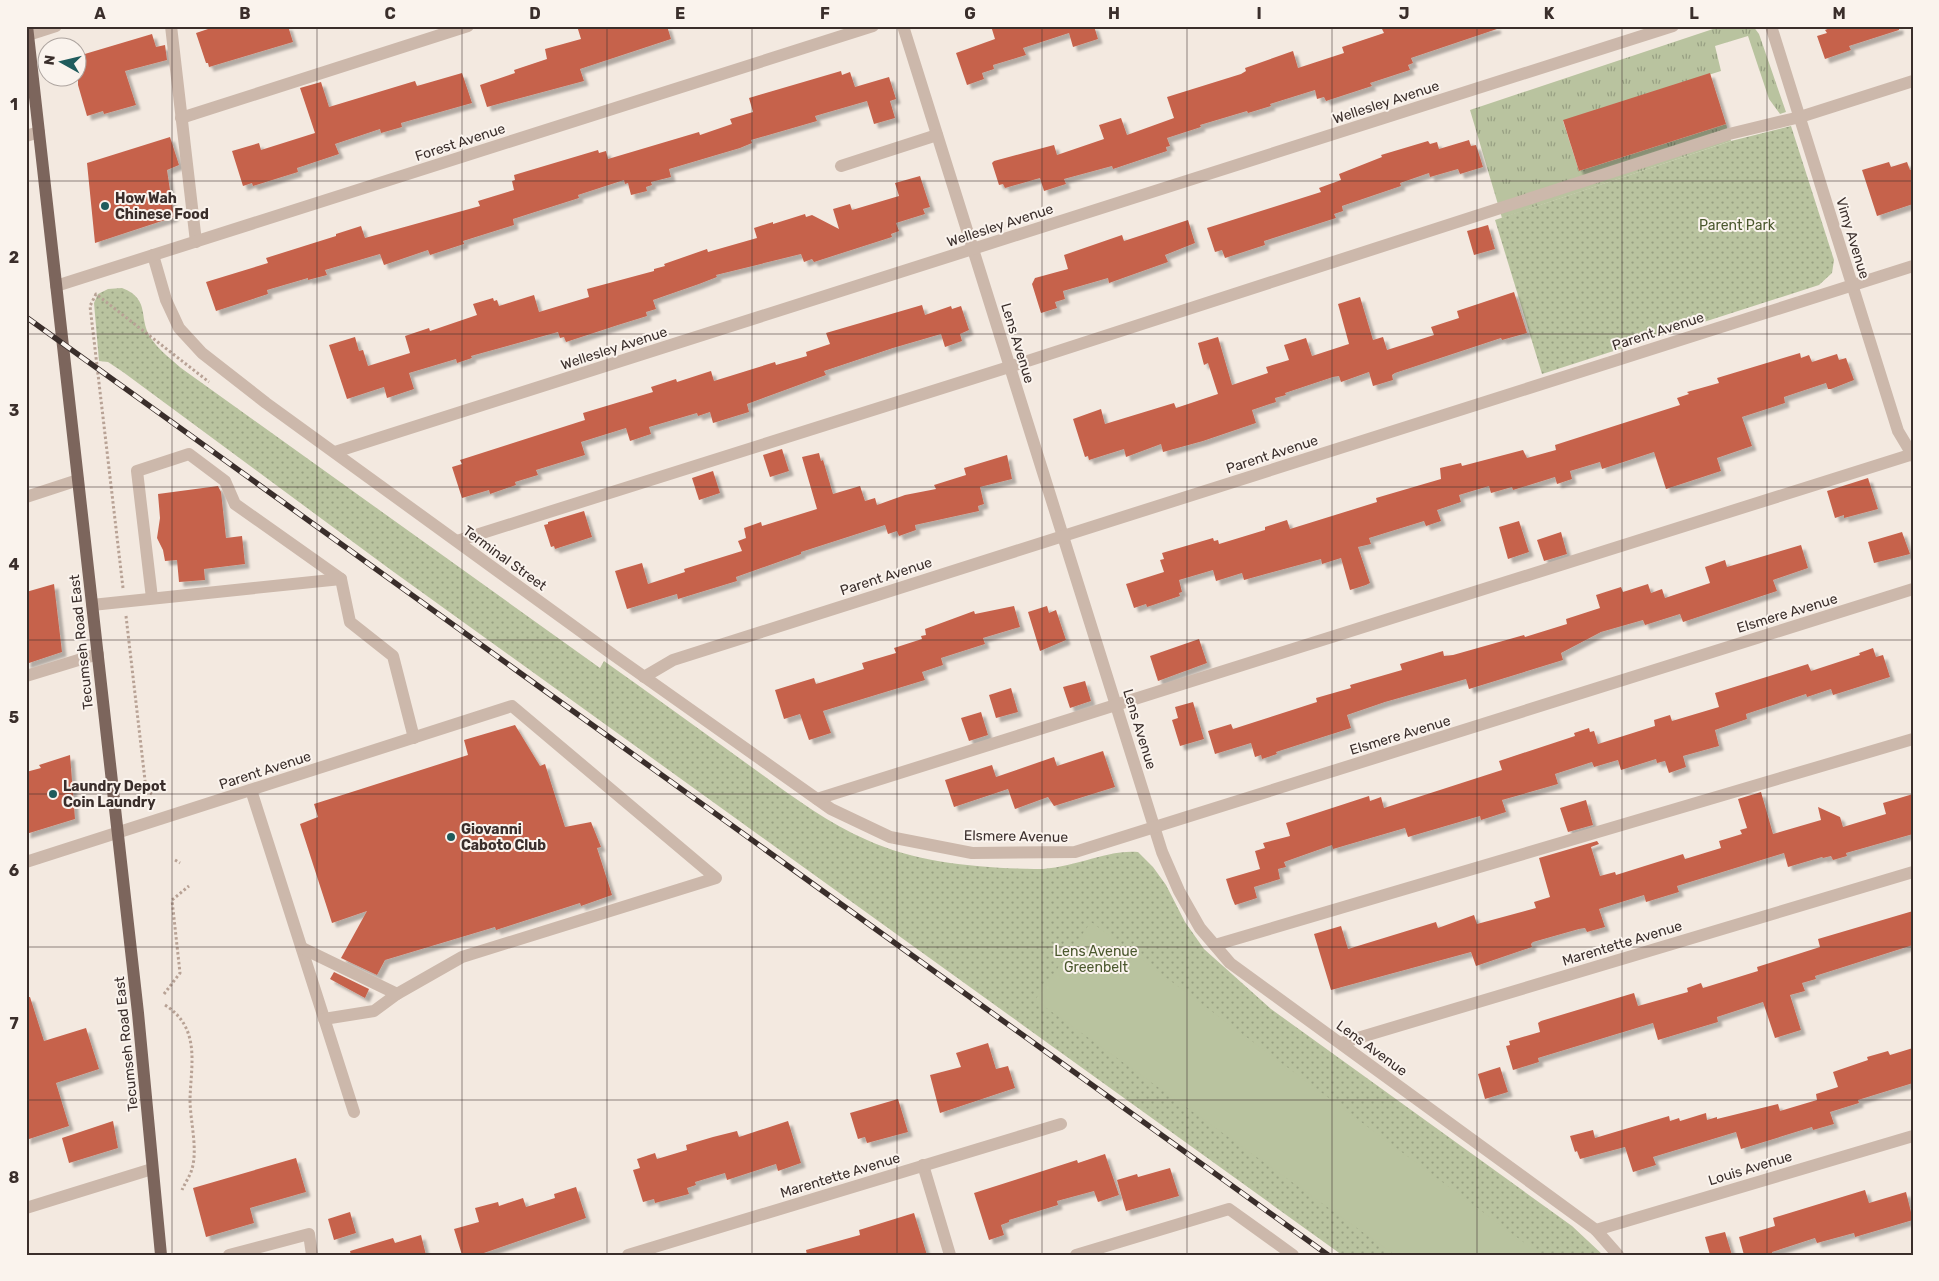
<svg xmlns="http://www.w3.org/2000/svg" width="1939" height="1281" viewBox="0 0 1939 1281" font-family="Rubik,sans-serif">
<style>
.grass{fill:url(#grass-tufts)}
.park{fill:url(#park-dots)}
.garden{fill:#b9c39f}
.building{fill:#c6624c;filter:url(#shadow)}
.lines{fill:none;stroke-linecap:round;stroke-linejoin:round}
.path{stroke:#b8a295;stroke-width:3;stroke-dasharray:2.5 2.5;stroke-linecap:butt}
.minor{stroke:#ccb8ab;stroke-width:12}
.major{stroke:#7c655c;stroke-width:12}
.rail-casing{stroke:#3a2e2b;stroke-width:5.5}
.rail{stroke:#faf3ed;stroke-width:4;stroke-dasharray:11;stroke-linecap:butt}
.grid{fill:none;stroke:#3a2e2b;stroke-width:1;stroke-opacity:0.55}
.poi-dot{fill:#1f5b5c;stroke:#faf3ed;stroke-width:2}
.labels{text-anchor:middle;stroke-width:4;stroke-linejoin:round;paint-order:stroke}
.street-label{font-size:14px;fill:#3a2e2b;stroke:#faf3ed}
.poi-label{font-size:14px;font-weight:bold;fill:#3a2e2b;stroke:#faf3ed;text-anchor:start}
.park-label{font-size:14px;fill:#4b582e;stroke:#faf3ed}
.neatline{fill:none;stroke:#3a2e2b;stroke-width:2}
.grid-label{font-size:16px;text-anchor:middle;font-weight:bold;fill:#3a2e2b}
</style>
<defs>
<pattern id="grass-tufts" width="24" height="20" patternUnits="userSpaceOnUse" patternTransform="scale(1.25)"><rect width="24" height="20" fill="#b9c39f"/><path d="M3 7l-1-3M5 7V3M7 7l1-3M15 17l-1-3M17 17v-4M19 17l1-3" fill="none" stroke="#979f82"/></pattern>
<pattern id="park-dots" width="8" height="8" patternUnits="userSpaceOnUse" patternTransform="scale(1.25)"><rect width="8" height="8" fill="#b9c39f"/><path d="M2 2h.1M6 6h.1" fill="none" stroke="#979f82" stroke-width="1.8" stroke-linecap="round"/></pattern>
<filter id="shadow"><feDropShadow dx="4.5" dy="4.5" stdDeviation="1" flood-color="#0004"/></filter>
</defs>
<rect width="100%" height="100%" fill="#f3e9e0"/>
<!-- grass -->
<polygon class="grass" points="1722,26 1753,26 1759,34 1786,112 1780,114 1769,99 1748,36 1715,46 1721,71 1563,121 1579,171 1726,124 1731,141 1502,218 1470,110"/>
<!-- park -->
<g class="park">
<polygon points="1791,126 1834,260 1832,273 1819,285 1542,374 1495,220 1731,141"/>
<path d="M122,288C153,300 136,320 153,341C160,351 172,360 181,368L600,668L604,661C652,695 699,729 746,763C785,791 823,821 867,840C917,863 980,868 1034,869C1071,870 1106,849 1138,852L1153,867L1166,885L1185,922L1204,949L1271,1009L1572,1226L1603,1255H1342L391,570L123,372L108,362L99,361L94,303L98,294L108,289Z"/>
</g>
<!-- garden -->
<polygon class="garden" points="1091,922 1541,1255 1395,1255 1035,1000"/>
<!-- building -->
<g class="building">
<polygon points="217,26 288,26 293,42 209,67 208,63 206,63 196,33"/>
<polygon points="577,26 667,26 671,39 580,69 584,81 487,107 480,85 515,73 514,70 547,59 545,49 581,39"/>
<polygon points="991,26 1094,26 1098,39 1073,47 1069,33 1023,48 1026,55 993,65 994,69 982,73 984,79 967,85 956,53 995,39"/>
<polygon points="1391,26 1496,26 1497,29 1411,58 1413,63 1408,65 1410,70 1370,83 1372,86 1326,101 1324,97 1317,99 1315,90 1270,104 1271,106 1248,113 1247,111 1200,125 1201,127 1167,138 1170,146 1166,147 1167,151 1113,169 1112,166 1064,179 1066,184 1044,191 1040,178 1005,188 1003,184 999,185 992,163 994,161 1054,145 1057,155 1104,139 1099,125 1121,118 1127,135 1174,118 1167,97 1241,74 1246,71 1245,68 1293,51 1298,68 1344,53 1342,47 1384,33 1382,29"/>
<polygon points="1835,26 1899,26 1899,30 1849,46 1851,50 1825,59 1817,36 1827,33 1825,30"/>
<polygon points="152,34 156,47 165,45 167,60 125,71 136,105 104,114 103,111 87,116 78,85 78,56"/>
<polygon points="841,71 842,75 850,72 855,87 889,77 896,99 890,101 895,118 874,124 867,101 815,116 817,121 751,140 752,143 740,148 669,169 671,177 651,182 652,185 646,187 647,191 631,195 628,183 625,184 624,180 578,195 579,198 513,219 514,225 463,241 464,244 430,255 428,250 384,265 380,254 325,270 327,275 308,280 308,278 267,290 268,294 216,311 206,282 268,263 266,258 336,236 336,234 361,226 365,238 480,206 478,201 514,190 512,181 515,180 514,175 598,150 599,153 606,151 608,159 699,132 700,135 732,124 730,119 753,112 749,98"/>
<polygon points="462,73 472,103 401,123 402,127 381,133 380,129 335,144 339,154 297,168 298,172 253,186 252,183 243,186 232,151 259,143 261,150 315,133 300,88 321,82 329,107 415,81 417,86"/>
<polygon points="1710,73 1726,124 1579,171 1563,120"/>
<polygon points="170,137 179,165 167,170 174,217 95,243 87,163"/>
<polygon points="1469,140 1471,146 1476,145 1483,167 1460,174 1458,169 1430,177 1429,173 1400,183 1401,186 1342,206 1343,211 1334,214 1336,218 1264,241 1265,245 1225,258 1222,250 1215,252 1207,228 1321,192 1319,188 1341,180 1339,174 1382,157 1381,155 1428,141 1430,144 1437,142 1439,149"/>
<polygon points="1889,162 1891,167 1907,162 1910,170 1913,169 1913,204 1877,216 1862,170"/>
<polygon points="920,176 930,207 923,209 925,214 896,223 899,231 891,234 892,237 814,262 812,259 804,262 801,254 716,275 717,277 699,284 653,300 656,309 646,312 647,316 618,325 566,342 564,337 560,338 558,332 471,356 472,358 457,363 456,359 409,373 414,389 387,398 384,387 347,399 329,345 355,337 359,351 363,350 368,366 410,353 405,336 429,328 430,331 477,315 473,304 493,298 494,301 497,300 499,306 534,295 539,312 589,297 587,289 654,271 654,269 665,266 664,264 707,249 708,252 757,238 754,228 773,222 773,224 805,214 806,217 812,215 839,229 833,209 850,204 852,210 899,196 895,183"/>
<polygon points="1188,220 1195,243 1165,255 1168,262 1109,283 1108,278 1063,291 1065,299 1055,302 1057,308 1041,313 1032,284 1035,278 1068,269 1064,255 1122,235 1124,241"/>
<polygon points="1488,225 1495,249 1474,255 1467,231"/>
<polygon points="1514,292 1527,333 1502,340 1501,338 1395,373 1392,375 1393,380 1373,386 1369,372 1341,382 1339,376 1333,377 1285,393 1286,395 1275,398 1276,402 1252,410 1256,423 1203,441 1163,452 1161,444 1126,457 1124,449 1089,460 1088,456 1085,457 1073,419 1101,409 1105,424 1174,403 1176,408 1218,394 1208,363 1204,365 1198,343 1218,337 1232,385 1268,373 1266,367 1289,360 1284,345 1306,338 1312,356 1349,344 1338,304 1360,297 1373,340 1383,337 1387,350 1434,335 1431,327 1459,318 1457,311"/>
<polygon points="922,305 925,315 951,306 952,309 961,306 969,330 960,334 962,341 945,347 941,334 893,348 824,371 826,375 747,404 749,412 713,423 710,412 698,416 697,413 649,427 651,434 630,441 626,428 581,442 585,455 536,470 538,475 515,482 516,485 490,494 489,490 462,498 452,467 462,464 460,460 585,420 583,413 653,392 651,387 676,379 677,382 711,371 714,381 775,362 776,365 807,356 806,352 830,344 826,333"/>
<polygon points="1800,353 1801,358 1809,355 1812,362 1837,354 1839,360 1846,358 1854,380 1831,389 1828,389 1826,383 1784,397 1785,403 1742,417 1752,446 1717,458 1721,471 1666,489 1654,452 1602,469 1600,462 1570,471 1572,479 1557,484 1555,477 1513,490 1512,487 1491,493 1489,486 1459,495 1461,502 1437,510 1441,521 1426,526 1424,521 1369,538 1371,544 1358,547 1370,583 1366,585 1350,590 1341,558 1322,564 1321,559 1244,580 1242,573 1216,581 1213,570 1179,580 1182,592 1179,593 1180,596 1147,607 1146,604 1134,608 1126,584 1164,572 1160,560 1164,559 1162,553 1213,538 1214,541 1218,540 1219,544 1265,530 1265,527 1287,520 1290,529 1377,502 1376,498 1441,479 1440,468 1461,463 1462,466 1523,450 1527,458 1556,450 1555,445 1680,405 1677,398 1689,394 1687,392 1719,383 1717,378"/>
<polygon points="782,449 789,471 770,477 763,455"/>
<polygon points="819,453 821,461 823,460 833,494 860,486 865,501 875,498 877,505 905,495 936,489 934,485 966,475 964,468 1007,455 1012,479 980,487 984,504 978,506 979,511 915,525 916,530 899,536 897,531 888,534 885,525 801,552 801,554 736,577 737,581 678,599 677,594 627,609 615,571 642,563 648,584 685,572 684,569 742,551 738,541 746,538 744,528 761,522 762,526 817,509 802,457"/>
<polygon points="713,471 720,493 699,500 692,478"/>
<polygon points="1868,478 1878,509 1844,518 1844,515 1835,518 1827,491"/>
<polygon points="218,486 221,492 226,538 242,536 245,564 204,569 205,580 179,582 177,560 165,561 163,550 157,538 160,518 158,494"/>
<polygon points="584,511 592,537 555,549 554,546 551,547 544,525 548,524 548,522"/>
<polygon points="1519,521 1529,552 1508,559 1499,527"/>
<polygon points="1561,532 1567,554 1544,561 1537,540"/>
<polygon points="1902,532 1910,554 1874,563 1868,542"/>
<polygon points="1801,545 1808,568 1773,580 1777,591 1683,622 1680,614 1645,625 1643,620 1601,632 1561,653 1563,660 1469,689 1466,679 1385,702 1347,715 1351,728 1276,752 1277,754 1262,759 1261,755 1255,757 1251,743 1215,754 1208,731 1231,724 1233,729 1317,702 1316,698 1351,688 1350,685 1402,670 1400,664 1443,651 1444,656 1453,655 1524,635 1525,637 1567,624 1566,619 1600,608 1596,595 1621,587 1623,592 1648,584 1651,593 1662,589 1665,598 1710,583 1705,567 1725,560 1727,567"/>
<polygon points="54,584 62,652 26,664 26,592"/>
<polygon points="1014,606 1020,627 983,638 985,644 941,658 943,665 922,672 925,680 823,711 831,733 809,740 800,714 784,719 775,690 814,678 816,684 864,669 862,663 896,653 894,648 922,639 921,636 926,635 925,629 974,611 975,614"/>
<polygon points="1047,606 1049,613 1056,610 1066,640 1040,651 1028,612"/>
<polygon points="1199,639 1207,663 1158,681 1150,656"/>
<polygon points="1873,648 1876,657 1883,655 1890,677 1833,695 1831,689 1807,697 1806,694 1746,714 1747,719 1715,730 1719,746 1683,756 1686,767 1669,773 1665,761 1657,763 1656,759 1621,770 1618,760 1594,767 1592,762 1555,774 1558,784 1502,800 1506,812 1481,820 1480,816 1408,837 1405,828 1333,849 1332,845 1284,862 1286,867 1278,869 1280,879 1254,887 1257,898 1235,905 1232,898 1226,879 1260,869 1255,851 1265,848 1263,843 1290,836 1286,823 1369,796 1370,801 1381,797 1384,808 1502,770 1499,761 1575,736 1574,733 1589,728 1590,732 1594,731 1598,744 1655,726 1654,720 1670,715 1672,721 1719,707 1715,693 1808,664 1811,671 1860,655 1859,653"/>
<polygon points="1085,681 1091,701 1070,708 1063,687"/>
<polygon points="1011,688 1018,712 996,718 989,695"/>
<polygon points="1193,702 1204,739 1180,746 1172,720 1178,718 1175,707"/>
<polygon points="981,712 988,735 969,741 961,718"/>
<polygon points="515,725 540,766 545,764 565,827 591,822 601,847 597,848 612,895 581,906 580,903 496,930 495,927 385,960 377,975 341,958 367,911 332,923 300,824 318,817 314,804 468,755 464,740"/>
<polygon points="1103,751 1115,787 1054,806 1048,797 1015,809 1008,789 954,807 945,780 992,765 996,777 1054,757 1057,766"/>
<polygon points="70,755 75,819 26,834 26,772 41,768 39,765"/>
<polygon points="1761,792 1773,834 1821,820 1818,807 1840,817 1843,827 1886,814 1883,803 1913,794 1913,834 1846,853 1847,856 1833,860 1831,856 1823,858 1822,857 1788,867 1784,853 1677,886 1679,892 1646,902 1644,895 1599,909 1605,927 1587,932 1585,928 1579,929 1533,942 1531,944 1532,947 1476,966 1471,952 1331,990 1314,934 1341,926 1348,949 1436,922 1438,928 1474,915 1477,924 1536,908 1534,902 1550,897 1539,858 1597,841 1599,844 1591,847 1600,876 1615,872 1616,875 1683,854 1685,859 1721,848 1719,841 1742,834 1740,830 1747,828 1738,799"/>
<polygon points="1586,800 1593,825 1568,832 1560,808"/>
<polygon points="1913,911 1913,945 1815,976 1816,979 1802,983 1805,991 1790,995 1801,1030 1775,1038 1763,1002 1717,1017 1718,1022 1658,1040 1653,1023 1538,1058 1539,1062 1513,1070 1506,1046 1510,1045 1509,1041 1540,1032 1538,1023 1541,1021 1634,993 1638,1006 1688,992 1687,988 1701,983 1703,988 1758,971 1757,967 1820,947 1818,939"/>
<polygon points="334,972 369,989 365,998 330,979"/>
<polygon points="26,997 30,997 44,1041 86,1028 99,1069 56,1083 69,1126 26,1140"/>
<polygon points="988,1043 996,1069 1008,1066 1015,1088 940,1113 930,1075 961,1067 956,1053"/>
<polygon points="1913,1048 1913,1083 1858,1100 1859,1103 1830,1112 1834,1124 1813,1130 1812,1127 1741,1149 1736,1132 1653,1157 1656,1165 1633,1172 1625,1147 1580,1159 1577,1151 1575,1152 1570,1136 1593,1130 1595,1138 1669,1116 1670,1121 1679,1118 1680,1121 1706,1113 1707,1120 1717,1117 1717,1119 1778,1104 1780,1111 1817,1100 1816,1094 1838,1087 1833,1072 1868,1060 1867,1057 1888,1051 1890,1055"/>
<polygon points="1500,1067 1508,1092 1485,1099 1478,1074"/>
<polygon points="898,1099 908,1132 867,1143 865,1137 858,1139 850,1113"/>
<polygon points="113,1121 118,1148 69,1163 62,1138"/>
<polygon points="788,1121 801,1163 778,1171 776,1164 727,1180 725,1173 695,1182 696,1185 687,1188 689,1194 655,1203 654,1199 643,1202 633,1170 640,1168 637,1159 655,1153 657,1159 687,1150 686,1145 713,1137 737,1131 739,1137"/>
<polygon points="1105,1154 1119,1195 1098,1202 1094,1191 1057,1201 1058,1205 1009,1220 1009,1222 1001,1225 1004,1235 989,1240 974,1193 1077,1160 1078,1163"/>
<polygon points="296,1158 306,1192 250,1208 254,1223 206,1237 193,1188"/>
<polygon points="1170,1168 1179,1196 1126,1211 1117,1180 1137,1174 1138,1177"/>
<polygon points="576,1187 586,1218 478,1255 462,1255 454,1229 479,1222 475,1208 498,1202 499,1206 523,1198 526,1207 555,1198 554,1194"/>
<polygon points="1865,1190 1869,1203 1906,1192 1913,1220 1855,1237 1854,1233 1817,1243 1815,1238 1772,1252 1773,1255 1744,1255 1739,1237 1775,1226 1773,1218"/>
<polygon points="350,1212 356,1233 334,1240 328,1219"/>
<polygon points="914,1213 927,1255 807,1255 806,1250 860,1235 859,1230"/>
<polygon points="1725,1232 1732,1255 1710,1255 1705,1237"/>
<polygon points="421,1235 426,1255 351,1255 350,1251 393,1238 395,1243"/>
</g>
<g class="lines">
<!-- path -->
<g class="path">
<polyline points="123,588 90,306 96,294 209,382"/>
<polyline points="126,616 146,789 152,794"/>
<polyline points="175,860 180,863"/>
<polyline points="164,994 180,973 172,900 189,886"/>
<path d="M165,1005C201,1028 191,1064 190,1099C190,1121 198,1148 192,1169C190,1176 185,1183 182,1190"/>
</g>
<!-- minor -->
<g class="minor">
<polyline points="171,26 196,242"/>
<polyline points="903,26 1162,852 1179,891 1200,928 1230,963 1596,1230 1618,1255"/>
<polyline points="1771,26 1898,431 1913,456"/>
<polyline points="28,35 56,26"/>
<polyline points="181,118 468,26"/>
<polyline points="26,136 39,132"/>
<polyline points="841,166 937,135"/>
<polyline points="153,255 166,300 179,328 202,353 266,403 612,654 831,809 890,837 972,853 1075,852 1913,589"/>
<polyline points="56,286 873,26"/>
<polyline points="335,452 1673,26"/>
<polyline points="26,497 78,480"/>
<polyline points="457,541 1009,367 1729,134 1800,117 1913,81"/>
<polyline points="152,598 137,471 189,454 225,481 235,504 341,579 350,622 393,656 414,738"/>
<polyline points="92,605 341,579"/>
<polyline points="26,676 98,654"/>
<polyline points="644,677 673,660 1913,266"/>
<polyline points="251,790 354,1112"/>
<polyline points="817,799 1913,454"/>
<polyline points="26,862 512,706 716,878 462,957 397,994 374,1011 324,1019"/>
<polyline points="1215,945 1913,739"/>
<polyline points="302,948 397,994"/>
<polyline points="1341,1043 1913,872"/>
<polyline points="923,1165 950,1255"/>
<polyline points="26,1208 152,1169"/>
<polyline points="1596,1230 1913,1136"/>
<polyline points="229,1255 309,1234 312,1255"/>
<polyline points="628,1255 1061,1124"/>
<polyline points="1076,1255 1229,1209 1293,1255"/>
</g>
<!-- major -->
<polyline class="major" points="27,26 138,1013 161,1255"/>
<defs>
<polyline id="rail" points="26,317 1328,1255"/>
</defs>
<!-- rail casing -->
<use href="#rail" class="rail-casing"/>
<!-- rail -->
<use href="#rail" class="rail"/>
</g>
<!-- grid -->
<path class="grid" d="M172,26V1255M317,26V1255M462,26V1255M607,26V1255M752,26V1255M897,26V1255M1042,26V1255M1187,26V1255M1332,26V1255M1477,26V1255M1622,26V1255M1767,26V1255M26,181H1913M26,334H1913M26,487H1913M26,640H1913M26,794H1913M26,947H1913M26,1100H1913"/>
<!-- markers -->
<g class="poi-dot">
<circle cx="105" cy="206" r="5"/>
<circle cx="53" cy="794" r="5"/>
<circle cx="451" cy="837" r="5"/>
</g>
<g class="labels">
<!-- street labels -->
<g class="street-label">
<text transform="translate(1386 102) rotate(-18)" y="5">Wellesley Avenue</text>
<text transform="translate(460 142) rotate(-18)" y="5">Forest Avenue</text>
<text transform="translate(1000 225) rotate(-18)" y="5">Wellesley Avenue</text>
<text transform="translate(1853 238) rotate(73)" y="5">Vimy Avenue</text>
<text transform="translate(1658 331) rotate(-18)" y="5">Parent Avenue</text>
<text transform="translate(1018 343) rotate(73)" y="5">Lens Avenue</text>
<text transform="translate(614 348) rotate(-18)" y="5">Wellesley Avenue</text>
<text transform="translate(1272 454) rotate(-18)" y="5">Parent Avenue</text>
<text transform="translate(505 558) rotate(36)" y="5">Terminal Street</text>
<text transform="translate(886 576) rotate(-18)" y="5">Parent Avenue</text>
<text transform="translate(1787 613) rotate(-17)" y="5">Elsmere Avenue</text>
<text transform="translate(81 642) rotate(-96)" y="5">Tecumseh Road East</text>
<text transform="translate(1140 729) rotate(73)" y="5">Lens Avenue</text>
<text transform="translate(1400 735) rotate(-17)" y="5">Elsmere Avenue</text>
<text transform="translate(265 770) rotate(-18)" y="5">Parent Avenue</text>
<text transform="translate(1016 836) rotate(1)" y="5">Elsmere Avenue</text>
<text transform="translate(1622 943) rotate(-17)" y="5">Marentette Avenue</text>
<text transform="translate(126 1044) rotate(-96)" y="5">Tecumseh Road East</text>
<text transform="translate(1372 1048) rotate(36)" y="5">Lens Avenue</text>
<text transform="translate(1750 1168) rotate(-17)" y="5">Louis Avenue</text>
<text transform="translate(840 1175) rotate(-17)" y="5">Marentette Avenue</text>
</g>
<!-- poi labels -->
<g class="poi-label">
<text x="115" y="203">How Wah<tspan x="115" dy="16">Chinese Food</tspan></text>
<text x="63" y="791">Laundry Depot<tspan x="63" dy="16">Coin Laundry</tspan></text>
<text x="461" y="834">Giovanni<tspan x="461" dy="16">Caboto Club</tspan></text>
</g>
<!-- park labels -->
<g class="park-label">
<text x="1737" y="230">Parent Park</text>
<text x="1096" y="956">Lens Avenue<tspan x="1096" dy="16">Greenbelt</tspan></text>
</g>
</g>
<!-- border -->
<rect width="1939" height="1281" fill="none" stroke="#faf3ed" stroke-width="55"/>
<!-- north arrow -->
<g transform="translate(62 62) rotate(278)"><circle r="24" fill="#faf3ed" stroke="#ada49f"/>
<path d="M0-4L9 19L0 12L-9 19Z" fill="#1f5b5c"/>
<text y="-8" font-size="14" font-weight="bold" text-anchor="middle" fill="#3a2e2b">N</text>
</g>
<rect x="28" y="28" width="1884" height="1226" class="neatline"/>
<g class="grid-label">
<text x="100" y="19">A</text>
<text x="245" y="19">B</text>
<text x="390" y="19">C</text>
<text x="535" y="19">D</text>
<text x="680" y="19">E</text>
<text x="825" y="19">F</text>
<text x="970" y="19">G</text>
<text x="1114" y="19">H</text>
<text x="1259" y="19">I</text>
<text x="1404" y="19">J</text>
<text x="1549" y="19">K</text>
<text x="1694" y="19">L</text>
<text x="1839" y="19">M</text>
<text x="14" y="110">1</text>
<text x="14" y="263">2</text>
<text x="14" y="416">3</text>
<text x="14" y="570">4</text>
<text x="14" y="723">5</text>
<text x="14" y="876">6</text>
<text x="14" y="1029">7</text>
<text x="14" y="1183">8</text>
</g>
</svg>
